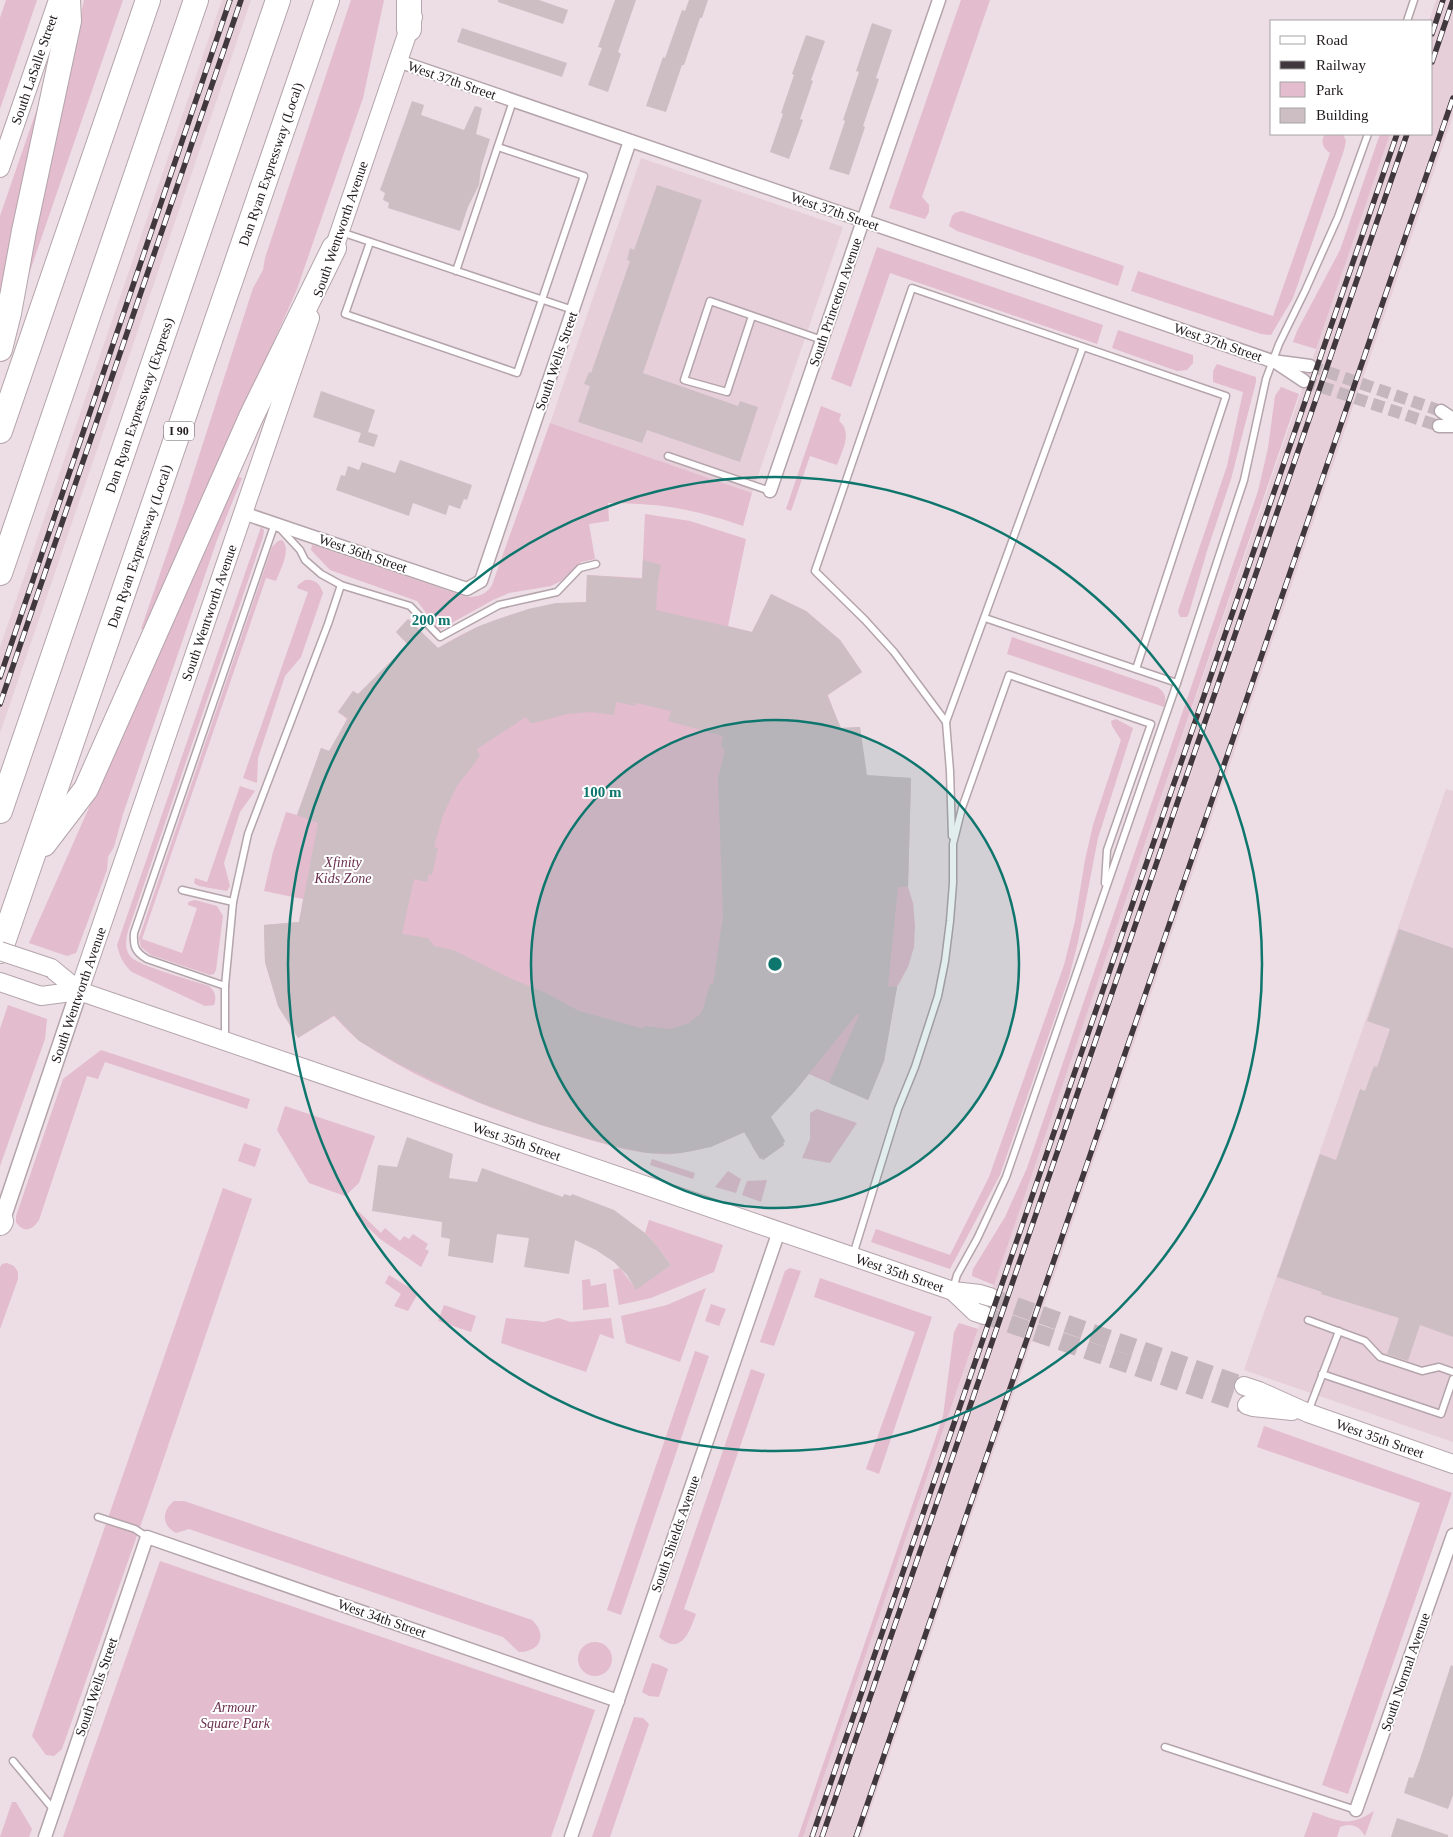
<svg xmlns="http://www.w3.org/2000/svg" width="1453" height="1837" viewBox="0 0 1453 1837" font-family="'Times New Roman',serif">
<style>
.built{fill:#e6cfd9}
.green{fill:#e3bccd}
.building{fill:#cdbec4;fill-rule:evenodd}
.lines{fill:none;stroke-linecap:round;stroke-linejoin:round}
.minor-tunnel{stroke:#c4b6bc;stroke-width:12;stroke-dasharray:12 6;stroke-linecap:butt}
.secondary-tunnel{stroke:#c4b6bc;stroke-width:18;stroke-dasharray:18 9;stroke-linecap:butt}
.service-casing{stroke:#b4a4ab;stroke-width:9}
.minor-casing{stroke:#b4a4ab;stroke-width:15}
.tertiary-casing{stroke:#b4a4ab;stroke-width:19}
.secondary-casing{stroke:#b4a4ab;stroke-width:20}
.motorway-casing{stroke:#b4a4ab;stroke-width:26}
.service{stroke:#fff;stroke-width:6}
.minor{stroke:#fff;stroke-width:12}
.tertiary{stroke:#fff;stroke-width:16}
.secondary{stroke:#fff;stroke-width:18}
.motorway{stroke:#fff;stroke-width:24}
.rail-casing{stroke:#40383c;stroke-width:5.5}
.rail{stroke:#fff;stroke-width:4;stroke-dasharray:11;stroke-linecap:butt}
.secondary-bridge-casing{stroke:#b4a4ab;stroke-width:20;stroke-linecap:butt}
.secondary-bridge{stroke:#fff;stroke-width:18}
.ring{fill:none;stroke:#0f766e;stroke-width:2.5}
.labels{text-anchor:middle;stroke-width:4;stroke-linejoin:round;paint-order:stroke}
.shield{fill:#fff;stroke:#645f62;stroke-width:1}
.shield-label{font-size:12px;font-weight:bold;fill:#211b1e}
.street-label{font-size:14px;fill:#211b1e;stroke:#fff}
.park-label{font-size:14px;font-style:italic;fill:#6a304e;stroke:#fff}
.centre{fill:#0f766e;stroke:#fff;stroke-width:2.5}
.ring-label{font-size:15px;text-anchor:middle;font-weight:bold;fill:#0f766e;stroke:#fff;stroke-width:4;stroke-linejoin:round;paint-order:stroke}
</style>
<rect width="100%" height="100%" fill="#eddde4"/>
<!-- built -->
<g class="built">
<polygon points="222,0 251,0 0,733 0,647"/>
<polygon points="1436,0 1453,0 1453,116 861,1837 803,1837 1390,134 1432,134 1432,21 1429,21"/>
<polygon points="641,158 843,227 752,493 550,423"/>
<polygon points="1446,789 1453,791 1453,1442 1244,1370"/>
</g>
<!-- green -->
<g class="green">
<polygon points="6,0 37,0 0,109 0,18"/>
<polygon points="84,0 123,0 28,277 25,276"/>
<polygon points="351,0 384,0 363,98 297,289 147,630 141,629 178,521 253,288 263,270 265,258"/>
<polygon points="961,0 990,0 922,197 929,205 929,212 925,219 889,208"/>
<polygon points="40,100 43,101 0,306 0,216"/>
<path d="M1325,134H1343L1346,141L1344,150L1293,298L1271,335L1261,334L1131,291L1138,271L1273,316L1330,153C1323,148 1320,142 1325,134Z"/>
<polygon points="1380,134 1390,134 1316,349 1293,342 1297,331 1340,250"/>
<polygon points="962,211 1124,266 1118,286 957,231 949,226 952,216 955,213"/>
<polygon points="877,247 1103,325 1097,344 890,273 851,387 831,379"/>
<polygon points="1118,330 1193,355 1193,363 1187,370 1177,371 1112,348"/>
<polygon points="1217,364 1256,377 1256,382 1231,479 1207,551 1189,613 1187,617 1180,617 1178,611 1227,466 1243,392 1213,382 1213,371"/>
<polygon points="1281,387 1299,394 994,1285 972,1276 973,1269 1005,1217 1027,1168 1258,491 1268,448 1275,396"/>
<path d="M821,406L841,414L839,421C853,432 842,451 837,465L810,456L791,511L786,509Z"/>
<path d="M550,423L752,493L743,526C694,509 660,503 608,503L609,521L589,524L595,559L581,562L561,581L551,586L509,593L493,600L439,630L417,601L330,570L311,550L312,545L316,546L467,597C478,597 486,595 492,585Z"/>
<polygon points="236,476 242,478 217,540 123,814 114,847 108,857 107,870 76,953 67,956 29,943"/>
<path d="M645,514L690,521L746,539L728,626L752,632L771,594L806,611L840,640L862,672L828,695L840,728L860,727L864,758L845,775L911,778L908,887L913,903L915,926L914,947L908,967L897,987L884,1061L868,1100L809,1074L795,1091L764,1122L777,1128L785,1141L783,1143L784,1145L763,1160L762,1158L760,1159L752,1146L757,1141L749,1130C727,1140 706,1150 681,1153C648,1158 612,1146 580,1137C504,1115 427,1086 361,1042C351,1035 342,1024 334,1016L298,1038L278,1006L265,962L264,925L299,922L303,899L264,891L273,852L286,812L297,815L321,748L345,757L348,750L334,743L347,719L338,712L353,691L373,705L408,645L396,632L408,619L438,648C485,619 531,605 586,602L587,575L642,578Z"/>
<path d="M261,527L264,530L263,537L128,931C126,939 124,950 131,957C139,966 194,981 209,986C215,991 217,997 214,1005L205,1006L132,972C123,964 120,957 117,945Z"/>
<path d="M282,540C292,549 280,570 276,581L266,578L142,939L182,953L197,908L188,905V902L195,900L217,906L223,916L216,970L214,974L210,975L151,955L141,947L139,938L272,547L278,541Z"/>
<path d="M305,580C315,579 320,584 323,593L301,657L285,676L258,758L257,783L243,778L308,592L297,588L298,585Z"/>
<path d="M1012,637L1157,687C1165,692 1167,698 1164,707L1007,654Z"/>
<polygon points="1116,719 1133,728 1098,838 1078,942 1069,977 1000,1175 950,1269 871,1242 876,1229 950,1255 989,1177 1064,965 1075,921 1085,860 1093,825 1121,740 1112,726 1111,721"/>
<polygon points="240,786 255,791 240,812 224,863 230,886 227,891 199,886 194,883 195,878 207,882"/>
<polygon points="8,1005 47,1019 45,1039 0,1166 0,1029"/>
<path d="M101,1050L250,1099L247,1109L105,1062L98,1079L87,1076L39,1220C32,1231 23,1233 16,1222V1216L63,1079Z"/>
<polygon points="285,1106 375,1136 359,1183 345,1196 309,1183 277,1130"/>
<polygon points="817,1109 857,1123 830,1163 802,1158 810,1139 810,1113"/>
<polygon points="244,1143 261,1149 255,1167 238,1161"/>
<polygon points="652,1159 695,1173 693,1179 650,1165"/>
<polygon points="728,1171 741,1179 736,1193 715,1187"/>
<polygon points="767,1180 761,1202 742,1195 747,1181"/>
<polygon points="223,1188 252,1199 153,1490 62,1749 54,1756 46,1755 32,1736"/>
<polygon points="358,1211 381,1233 385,1228 400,1241 404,1236 409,1239 413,1234 428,1244 425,1249 429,1251 421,1267 380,1239 355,1215"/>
<polygon points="649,1220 723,1245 714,1272 651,1298 619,1305 613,1270 620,1268 636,1289 671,1265 657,1246 645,1233"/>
<polygon points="7,1263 14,1266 18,1272 18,1279 0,1329 0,1267 2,1264"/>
<polygon points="790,1268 801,1271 774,1346 760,1342 785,1271"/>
<polygon points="389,1275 418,1293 408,1311 394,1306 401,1294 385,1283"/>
<polygon points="820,1278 932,1317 879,1474 866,1469 915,1332 814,1297"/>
<polygon points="590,1279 591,1286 606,1283 609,1307 583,1310 582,1280"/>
<polygon points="706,1288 680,1362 626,1343 621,1316 667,1305"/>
<polygon points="711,1304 726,1309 719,1326 705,1321"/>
<polygon points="444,1305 476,1316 471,1332 438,1321"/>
<polygon points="506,1318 544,1322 558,1318 571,1322 611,1318 614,1339 600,1334 586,1372 501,1343"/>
<polygon points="959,1323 978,1329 803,1837 798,1837 943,1416 954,1332"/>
<polygon points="695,1351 709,1356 621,1615 607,1610"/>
<path d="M751,1369L765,1374L684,1609L696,1614C690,1630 682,1657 659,1637Z"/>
<polygon points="1264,1426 1452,1493 1348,1794 1322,1785 1420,1503 1257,1447"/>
<path d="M174,1501H184L532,1620C548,1635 540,1652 519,1652L503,1637L189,1529L176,1533C161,1525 162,1511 174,1501Z"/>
<polygon points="160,1561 595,1710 551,1837 63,1837"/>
<circle cx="595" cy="1659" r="17"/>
<polygon points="652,1663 660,1665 668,1669 659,1697 649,1696 642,1692"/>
<polygon points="634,1717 643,1718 649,1724 610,1837 592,1837"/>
<polygon points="12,1802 16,1802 32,1829 29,1837 0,1837"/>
<path d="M1374,1811L1365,1836C1358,1825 1352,1823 1340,1827L1337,1837H1304L1313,1812C1339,1821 1349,1828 1374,1811Z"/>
</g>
<!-- building -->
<g class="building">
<polygon points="498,0 539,0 568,10 563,24 498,2"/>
<polygon points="615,0 636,0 618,52 621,54 608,92 588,85 602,48 598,47"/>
<polygon points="689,0 708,0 702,18 700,18 684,65 682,65 666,112 646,106 663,57 665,58 682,10 685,11"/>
<polygon points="872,23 892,30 876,78 879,79 863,126 865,127 849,175 829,169 845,121 843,120 859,72 856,71"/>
<polygon points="462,28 567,63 562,77 457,42"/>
<polygon points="806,35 825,41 811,80 813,81 800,119 803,120 789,159 770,152 783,114 781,113 794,75 792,74"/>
<polygon points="412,101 424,105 421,115 464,130 475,106 482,108 476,134 490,139 481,168 479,185 468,207 460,231 388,208 389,203 383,200 385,193 380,190"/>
<polygon points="657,185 702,200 643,373 738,406 740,401 758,407 740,462 647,430 642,443 578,422 590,386 584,384 589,372 591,373 630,261 627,260 630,248 634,250"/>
<polygon points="321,391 375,410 368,432 378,435 374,447 358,442 361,433 313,417"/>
<polygon points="400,460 472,485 467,500 464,499 460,509 449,505 446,515 413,503 409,516 336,490 341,475 345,476 348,466 359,470 362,462 395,473"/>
<path d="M643,560L661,565L658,580L656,610L752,632L771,594L806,611L840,640L862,672L827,695L841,728L860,727L867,775L911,778L908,887H898L888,986L897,987L884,1061L868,1100L829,1083L859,1015L857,1014L795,1091L771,1117L785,1141L783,1143L784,1145L763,1160L762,1158L760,1159L744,1132L711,1147L680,1153H648L610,1145L538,1124L478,1102L399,1064L359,1041L334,1015L298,1038L278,1006L265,962L264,925L299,922L318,823L297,815L321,748L329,751L348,718L338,712L353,691L358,694L408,644L396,632L408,619L438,648L479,626L528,609L556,603L586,602L587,575L642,579ZM616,702L635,706L636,703L671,711L668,721L723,736L721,746L725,750L718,779L723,916L713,985L710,984L703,1009L699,1015L689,1023L671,1029L645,1026L644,1029L579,1011L546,993L510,978L453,950L434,946L428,938L402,934L414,879L427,882L429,874L432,875L438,848L434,847L443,815L457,786L477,760L480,755L477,749L526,717L530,723H534L567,714L590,712L614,715Z"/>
<polygon points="1399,929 1453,948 1453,1337 1420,1325 1408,1361 1387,1354 1399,1318 1321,1294 1322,1292 1277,1277 1320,1154 1336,1160 1360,1089 1365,1091 1374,1066 1377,1067 1390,1029 1367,1021"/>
<polygon points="407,1137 453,1154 449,1178 477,1182 482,1168 563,1197 564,1194 571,1196 572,1194 614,1210 645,1233 657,1246 671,1265 636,1290 627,1275 614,1262 596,1250 575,1240 569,1274 524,1267 529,1238 497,1234 493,1263 448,1256 450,1239 441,1237 442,1222 372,1211 378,1165 397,1167"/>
<polygon points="1451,1665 1453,1666 1453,1795 1448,1809 1404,1793 1409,1777 1413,1778 1419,1762"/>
<polygon points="1397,1818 1448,1835 1448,1837 1391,1837"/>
</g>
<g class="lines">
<!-- minor-tunnel -->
<g class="minor-tunnel">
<polyline points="1310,366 1441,411"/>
<polyline points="1304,381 1439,426"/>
</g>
<!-- secondary-tunnel -->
<g class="secondary-tunnel">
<polyline points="990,1297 1244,1386"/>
<polyline points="984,1315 1247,1405"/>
</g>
<defs>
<g id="service">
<polyline points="1407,21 1414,0"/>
<polyline points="341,232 573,310"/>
<polyline points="370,242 345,314 517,373 584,176 498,147"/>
<polyline points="456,271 513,101"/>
<polyline points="752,316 727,392 684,380 710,301 822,340"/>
<polyline points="668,456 770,491"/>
<polyline points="985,618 1177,683"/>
<polyline points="946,722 894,652 865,620 815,571 912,288 1226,396 1136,669"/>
<polyline points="952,836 950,771 946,722 1083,347"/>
<polyline points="182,890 233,902"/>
<path d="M225,986L147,959C135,952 133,946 134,933L275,523L300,550L305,560L321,574L341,585L410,606L440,637L499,605L557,592L580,568L596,564"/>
<polyline points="225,1039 225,986 233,902 248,834 328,624 341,585"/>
<polyline points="853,1255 898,1109 915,1067 938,996 945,961 950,921 953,883 953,844 962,808 1009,675 1151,724 1107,850 1105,883"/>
<polyline points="953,1289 957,1275 977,1239 1006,1177 1177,683 1244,480 1266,379 1279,344 1305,291 1338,217 1368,134"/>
<polyline points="1308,1320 1365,1341 1380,1357 1422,1371 1439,1367 1453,1372"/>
<polyline points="1322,1374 1441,1414 1453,1379"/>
<polyline points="1308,1412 1339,1331"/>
<polyline points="98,1517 135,1529 147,1537"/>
<polyline points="1165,1747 1356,1810"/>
<polyline points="13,1761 54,1810"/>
</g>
<g id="minor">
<polyline points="398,61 1272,361 1310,366"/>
<polyline points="1277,363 1304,381"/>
<polyline points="1441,411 1453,419"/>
<polyline points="1439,426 1453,426"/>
<polyline points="770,491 939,0"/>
<polyline points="243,513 467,589 481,581 630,141"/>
<polyline points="1356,1810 1453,1535"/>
<polyline points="45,1837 147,1537 618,1701"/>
<polyline points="571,1837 779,1231"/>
</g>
<polyline id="tertiary" points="0,1225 79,991"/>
<g id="secondary">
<path id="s1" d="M0,168L58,0"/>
<polyline points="330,260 413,17"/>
<path id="s2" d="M51,968L79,991L953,1291L980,1294L990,1297"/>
<polyline points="0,982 41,996 79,991"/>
<path id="s3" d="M79,991L310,318"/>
<polyline points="953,1291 975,1312 984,1315"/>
<path id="s4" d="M1244,1386L1259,1391L1308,1413L1453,1464"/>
<polyline points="1247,1405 1253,1407 1292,1411"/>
</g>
<g id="motorway">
<polyline points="409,29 409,0"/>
<polyline points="0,349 9,313 24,231 69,21 68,0"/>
<polyline points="0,431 148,0"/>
<polyline points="0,573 196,0"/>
<path id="s5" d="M0,811L278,0"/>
<polyline points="44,844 86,789 251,417 334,248"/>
<path id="s6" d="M0,951L327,0"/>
<polyline points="0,1223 1,1221"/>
</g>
</defs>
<!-- service casing -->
<use href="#service" class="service-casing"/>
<!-- minor casing -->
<use href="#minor" class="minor-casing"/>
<!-- tertiary casing -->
<use href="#tertiary" class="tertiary-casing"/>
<!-- secondary casing -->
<use href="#secondary" class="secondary-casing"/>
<!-- motorway casing -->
<use href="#motorway" class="motorway-casing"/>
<!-- service -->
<use href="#service" class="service"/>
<!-- minor -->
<use href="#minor" class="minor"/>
<!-- tertiary -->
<use href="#tertiary" class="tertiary"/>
<!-- secondary -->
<use href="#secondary" class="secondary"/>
<!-- motorway -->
<use href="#motorway" class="motorway"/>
<defs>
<g id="rail">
<polyline points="1432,34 1443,0"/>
<polyline points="1432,62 1453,0"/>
<polyline points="0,677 230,0"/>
<polyline points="0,704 241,0"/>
<polyline points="812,1837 1397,134"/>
<polyline points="822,1837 1407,134"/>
<polyline points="856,1837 1453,98"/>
</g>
</defs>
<!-- rail casing -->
<use href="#rail" class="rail-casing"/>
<!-- rail -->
<use href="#rail" class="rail"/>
<defs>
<polyline id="secondary-bridge" points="0,951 51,968"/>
</defs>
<!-- secondary-bridge casing -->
<use href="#secondary-bridge" class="secondary-bridge-casing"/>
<!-- secondary-bridge -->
<use href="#secondary-bridge" class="secondary-bridge"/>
</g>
<!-- distance rings -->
<circle cx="775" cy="964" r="244" fill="#0f766e" fill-opacity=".12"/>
<g class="ring">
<circle cx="775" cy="964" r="244"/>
<circle cx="775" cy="964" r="487"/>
</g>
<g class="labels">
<!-- shield labels -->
<rect class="shield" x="164" y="421.5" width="30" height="19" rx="4"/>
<g class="shield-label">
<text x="179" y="435">I 90</text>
</g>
<!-- street labels -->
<g class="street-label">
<text dy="5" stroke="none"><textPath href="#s1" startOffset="104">South LaSalle Street</textPath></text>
<text transform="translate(452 80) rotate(19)" y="5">West 37th Street</text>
<text dy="5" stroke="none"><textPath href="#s6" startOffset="832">Dan Ryan Expressway (Local)</textPath></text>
<text transform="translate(835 211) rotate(19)" y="5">West 37th Street</text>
<text transform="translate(340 229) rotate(-71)" y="5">South Wentworth Avenue</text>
<text transform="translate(835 302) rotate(-71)" y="5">South Princeton Avenue</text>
<text transform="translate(1218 342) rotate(19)" y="5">West 37th Street</text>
<text transform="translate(556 361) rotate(-71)" y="5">South Wells Street</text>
<text dy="5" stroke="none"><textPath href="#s5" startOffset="429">Dan Ryan Expressway (Express)</textPath></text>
<text dy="5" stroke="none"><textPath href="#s6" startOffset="428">Dan Ryan Expressway (Local)</textPath></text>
<text transform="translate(363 553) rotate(19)" y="5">West 36th Street</text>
<text dy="5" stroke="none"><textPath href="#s3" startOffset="400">South Wentworth Avenue</textPath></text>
<text transform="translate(78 995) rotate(-71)" y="5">South Wentworth Avenue</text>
<text dy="5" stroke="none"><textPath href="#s2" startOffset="499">West 35th Street</textPath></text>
<text dy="5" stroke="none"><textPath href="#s2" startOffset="904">West 35th Street</textPath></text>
<text dy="5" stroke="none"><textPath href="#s4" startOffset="146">West 35th Street</textPath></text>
<text transform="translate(675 1534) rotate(-71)" y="5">South Shields Avenue</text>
<text transform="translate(382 1618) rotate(19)" y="5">West 34th Street</text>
<text transform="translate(1405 1672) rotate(-71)" y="5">South Normal Avenue</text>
<text transform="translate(96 1687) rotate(-71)" y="5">South Wells Street</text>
</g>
<!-- park labels -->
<g class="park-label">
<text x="343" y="867">Xfinity<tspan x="343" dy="16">Kids Zone</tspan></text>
<text x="235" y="1712">Armour<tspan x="235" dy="16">Square Park</tspan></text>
</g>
</g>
<circle cx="775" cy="964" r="8" class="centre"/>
<g class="ring-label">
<text x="431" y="625">200 m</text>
<text x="602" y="797">100 m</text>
</g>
<!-- legend -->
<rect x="1270" y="20" width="162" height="115" fill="#ffffff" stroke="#a6a4a5"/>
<rect x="1280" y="36" width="25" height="8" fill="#ffffff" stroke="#a6a4a5"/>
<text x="1316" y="45" font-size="15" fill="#211b1e">Road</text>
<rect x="1280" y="61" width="25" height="8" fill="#40383c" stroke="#a6a4a5"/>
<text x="1316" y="70" font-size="15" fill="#211b1e">Railway</text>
<rect x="1280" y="82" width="25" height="15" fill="#e3bccd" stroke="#a6a4a5"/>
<text x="1316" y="95" font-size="15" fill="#211b1e">Park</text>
<rect x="1280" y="108" width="25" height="15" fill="#cdbec4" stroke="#a6a4a5"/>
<text x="1316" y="120" font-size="15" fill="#211b1e">Building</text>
</svg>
